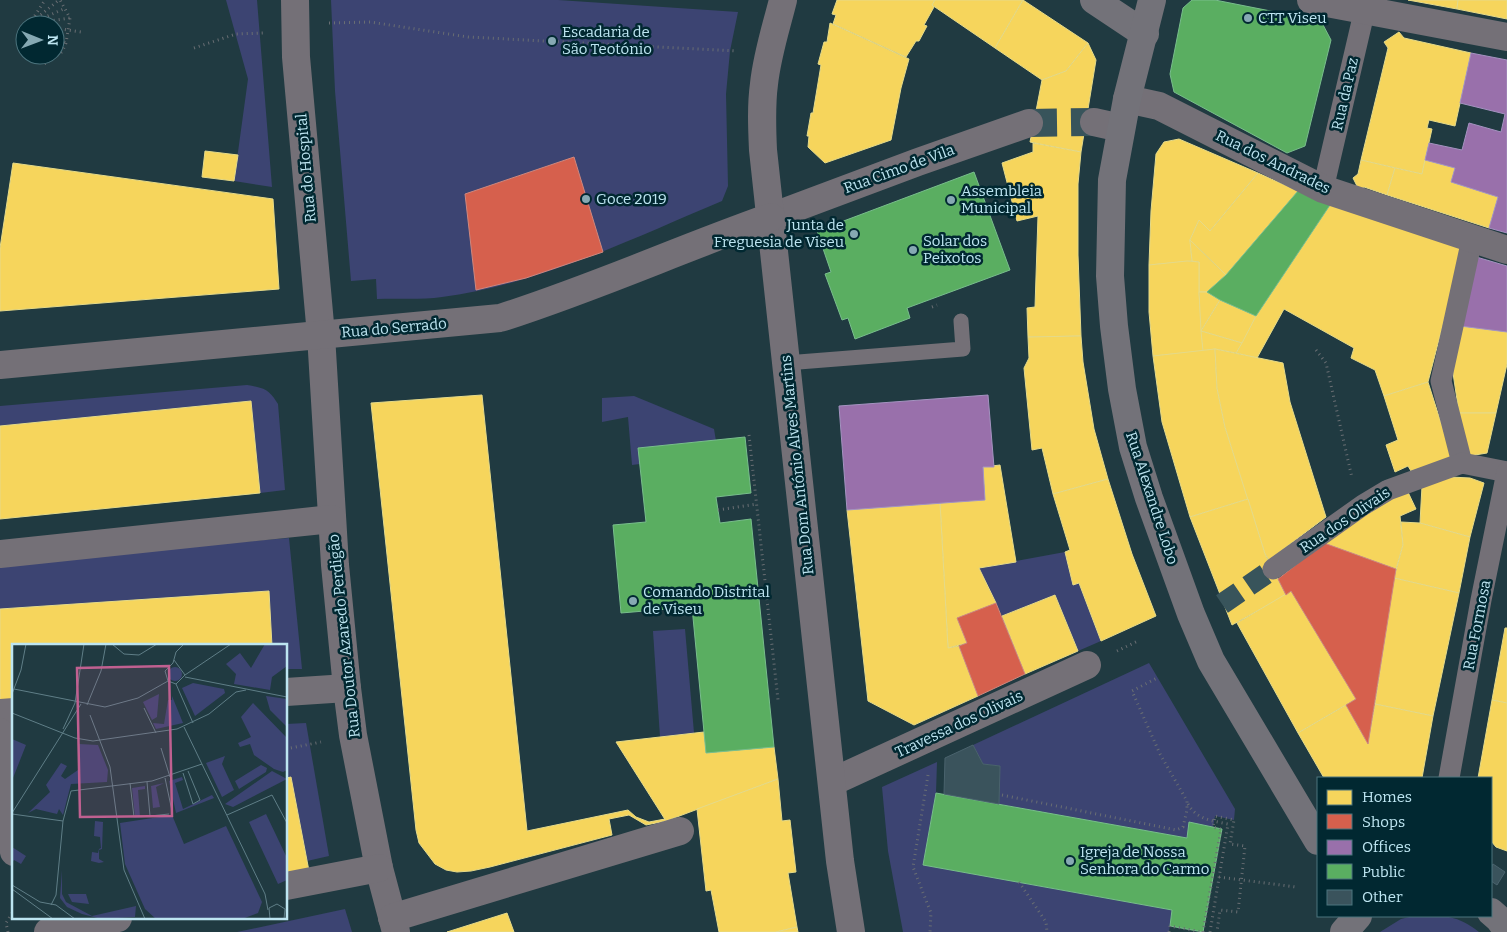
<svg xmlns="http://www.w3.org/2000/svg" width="1507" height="932" viewBox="0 0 1507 932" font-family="Bitter,serif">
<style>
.green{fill:#3c4472}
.homes{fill:#f6d55c;stroke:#e5da89}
.shops{fill:#d6604d;stroke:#ce887e}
.offices{fill:#9970ab;stroke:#a493c0}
.public{fill:#5aae61;stroke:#78be8c}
.building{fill:#3a535c;stroke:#4a636d}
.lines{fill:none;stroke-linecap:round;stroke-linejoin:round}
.pedestrian-tunnel{stroke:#38545b;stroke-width:21;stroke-dasharray:21 11;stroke-linecap:butt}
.minor-tunnel{stroke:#38545b;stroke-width:28;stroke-dasharray:28 14;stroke-linecap:butt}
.path{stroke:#696e73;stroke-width:3;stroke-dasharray:1 4;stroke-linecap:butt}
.service{stroke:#747077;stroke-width:15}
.pedestrian{stroke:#747077;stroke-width:21}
.minor{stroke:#747077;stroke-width:28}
.tertiary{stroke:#747077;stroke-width:28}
.secondary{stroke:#737279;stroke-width:28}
.poi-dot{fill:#86a9b3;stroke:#012831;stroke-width:2}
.labels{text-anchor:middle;stroke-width:5;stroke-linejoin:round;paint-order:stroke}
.poi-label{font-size:15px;fill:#bde5f1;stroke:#012831;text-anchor:start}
.street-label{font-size:15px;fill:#bde5f1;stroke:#012831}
.inset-road{fill:none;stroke:#5f7e87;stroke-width:1}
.view{fill:#c06090;fill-opacity:0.15;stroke:#c06090;stroke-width:2.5}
.inset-edge{fill:none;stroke:#bde5f1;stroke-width:2.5}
</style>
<rect width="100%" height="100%" fill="#203a41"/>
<!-- green -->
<g class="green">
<polygon points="226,0 257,0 272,187 234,181 248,79"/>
<path d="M331,0H558L738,12L730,51L726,94L728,186L722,201C634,238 537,285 442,297C421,300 398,298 377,299L376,279L351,281L335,91Z"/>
<path d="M247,385C264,388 269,389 278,404L285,490L260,493L251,401L0,426V406Z"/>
<polygon points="634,396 714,429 716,441 639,448 640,464 632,465 628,417 602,422 602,398"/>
<polygon points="289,538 302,669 286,669 286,646 272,646 268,591 0,609 0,559 77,555"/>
<polygon points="1065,552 1073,584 1079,583 1101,641 1078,651 1055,595 1002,616 979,568"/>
<polygon points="685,629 694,733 660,737 653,631"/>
<polygon points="1149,663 1235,809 1234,820 1215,816 1213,827 1190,823 1187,838 999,804 1000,766 983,764 973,745"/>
<polygon points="306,723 329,856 307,861 286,778 286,724"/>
<polygon points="937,762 936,793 923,865 1172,910 1169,932 903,932 888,851 882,787"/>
<polygon points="345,909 352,932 237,932"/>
<path d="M1413,916C1442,916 1454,913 1479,932H1380L1401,919Z"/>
</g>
<!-- homes -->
<g class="homes">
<polygon points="837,0 935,0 932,5 934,7 924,25 927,26 919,41 916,41 906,57 833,24 836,15 832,14"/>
<polygon points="935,0 1023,0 995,48 932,5"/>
<polygon points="1023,0 1088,43 1066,71 1042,80 995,48"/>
<polygon points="1408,0 1458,0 1457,9"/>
<polygon points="1458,0 1507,0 1507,19 1457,9"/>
<polygon points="830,23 909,59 901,88 891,140 825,163 808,147 809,136 807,136 811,113 813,113 821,65 818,64 824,42 827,42"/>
<polygon points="1399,32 1404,38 1471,53 1455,126 1429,120 1427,128 1432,129 1422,174 1361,160 1388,48 1384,42"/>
<polygon points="1088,43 1096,60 1081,152 1030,142 1042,80 1066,71"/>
<polygon points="1179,139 1258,173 1210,231 1199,220 1190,240 1192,261 1149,265 1151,211 1156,154 1164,142"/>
<polygon points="1033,143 1081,152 1078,184 1078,255 1081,336 1028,337 1027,308 1035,307 1038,216 1017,221 1002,163 1033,152"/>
<polygon points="205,151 238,155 234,181 202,177"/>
<polygon points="1361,160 1395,168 1387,195 1364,187 1359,190 1353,178 1358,174"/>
<polygon points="1425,160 1455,168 1451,182 1498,197 1489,228 1387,195 1395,168 1422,174"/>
<polygon points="13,163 273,199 279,289 0,311 0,248"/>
<polygon points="1258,173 1298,191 1226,275 1190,240 1199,220 1210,231"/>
<polygon points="1330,205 1463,248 1428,382 1384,396 1375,370 1351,358 1354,348 1284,309 1257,358 1236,353 1256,316"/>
<polygon points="1190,240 1226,275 1207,292 1199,292 1199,262 1192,261"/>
<polygon points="1187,261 1199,262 1199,292 1203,351 1153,356 1149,312 1149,265"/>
<polygon points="1199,292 1207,292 1220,300 1201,331"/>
<polygon points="1220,300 1256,316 1242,343 1201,331"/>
<polygon points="1460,326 1507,332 1507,364 1496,413 1459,413 1453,373"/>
<polygon points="1201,331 1242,343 1236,353 1215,349 1203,351"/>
<polygon points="1081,336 1083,362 1094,429 1108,479 1053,494 1042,448 1032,450 1024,368 1029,358 1028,337"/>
<polygon points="1215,349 1217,388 1225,427 1248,499 1190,517 1162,422 1153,356"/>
<polygon points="1215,349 1283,363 1290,402 1326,517 1269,560 1265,554 1225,427 1217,388"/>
<polygon points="1428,382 1452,457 1411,471 1408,466 1395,472 1386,445 1398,440 1384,396"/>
<polygon points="482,395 527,831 628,810 636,817 649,822 665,819 666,821 646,825 629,815 609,819 612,835 490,867 471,871 457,872 446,870 435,864 419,843 416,830 371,403"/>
<polygon points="251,401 260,493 0,519 0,426"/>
<polygon points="1459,413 1496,413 1487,453 1469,456"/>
<polygon points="1000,465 1016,562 979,568 996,603 957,618 967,643 948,648 940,503 985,500 983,467"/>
<polygon points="1451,477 1470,478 1484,483 1470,537 1420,523 1422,486"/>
<polygon points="1108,479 1132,554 1156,616 1101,641 1079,583 1073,585 1065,552 1070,550 1053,494"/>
<polygon points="1407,490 1416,509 1400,516 1403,545 1396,569 1324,543 1363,517"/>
<polygon points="1248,499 1265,554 1286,595 1232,625 1190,517"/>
<polygon points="940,503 948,648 959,646 978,696 914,725 868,701 847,510"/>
<polygon points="1401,522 1420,523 1470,537 1459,593 1394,578 1403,545"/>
<polygon points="1394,578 1459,593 1433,716 1375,704"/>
<polygon points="269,591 272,646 14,646 14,701 0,702 0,609"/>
<polygon points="1291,591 1356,699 1298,733 1237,623"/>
<polygon points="1055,595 1078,651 1025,674 1002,616"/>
<polygon points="1505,628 1507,628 1507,703 1492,700"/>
<polygon points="1492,700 1507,703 1507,851 1496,847 1491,841 1491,778 1478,778"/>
<polygon points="1375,704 1433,716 1422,778 1324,778 1298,733 1346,705 1368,744"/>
<polygon points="704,732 706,753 774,747 778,779 666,821 616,742"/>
<polygon points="291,777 309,871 286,875 286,778"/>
<polygon points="778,779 782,821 790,820 796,872 788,873 797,927 776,932 719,932 711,890 706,891 697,809"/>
<polygon points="507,913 514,932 447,932"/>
<polygon points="797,927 798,932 776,932"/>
</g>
<!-- shops -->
<g class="shops">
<polygon points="574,157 603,252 526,278 476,290 465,194"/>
<polygon points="1324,543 1396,569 1368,744 1346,705 1356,699 1291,591 1286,595 1278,579"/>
<polygon points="996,603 1025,674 978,696 959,646 967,643 957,618"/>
</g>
<!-- offices -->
<g class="offices">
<polygon points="1471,53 1507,60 1507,233 1489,228 1498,197 1451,182 1455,168 1425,160 1429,143 1462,150 1469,123 1501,132 1505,114 1460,103"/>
<polygon points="1473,256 1507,266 1507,332 1460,326"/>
<polygon points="988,395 994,467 983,467 985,500 847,510 839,406"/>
</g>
<!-- public -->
<g class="public">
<polygon points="1192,0 1215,0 1321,21 1331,40 1305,146 1287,153 1174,92 1170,74 1183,8"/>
<polygon points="974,172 1010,270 907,308 910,318 855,339 848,318 842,320 825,274 831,272 817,231"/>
<polygon points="1298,191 1330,205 1256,316 1220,300 1207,292 1226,275"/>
<polygon points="745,437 751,493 716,497 720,523 751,519 774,747 706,753 692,607 621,613 613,525 646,522 638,448"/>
<polygon points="936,793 1187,838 1189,822 1222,829 1203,932 1170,926 1172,910 923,865"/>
</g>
<!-- building -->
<g class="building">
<polygon points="973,745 983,764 1000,766 999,804 944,794 945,758"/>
<polygon points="1493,864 1505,872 1497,885 1491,881 1491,868"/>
</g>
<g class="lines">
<!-- pedestrian-tunnel -->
<polyline class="pedestrian-tunnel" points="1222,604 1273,569"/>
<!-- minor-tunnel -->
<polyline class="minor-tunnel" points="1029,123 1094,122"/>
<!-- path -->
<g class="path">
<polyline points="32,20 45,0"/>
<polyline points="33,21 59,0"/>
<polyline points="34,22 66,8"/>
<polyline points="329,23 370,22 468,37 736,51"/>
<polyline points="29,24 70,18"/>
<polyline points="55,28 81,32"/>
<polyline points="55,38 66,43"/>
<polyline points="55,46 62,52"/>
<polyline points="194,48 236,34 264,33"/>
<polyline points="41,55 44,64 62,52 66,43 70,18 60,0"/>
<polyline points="932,307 937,305"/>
<polyline points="1316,350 1326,363 1352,478"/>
<polyline points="749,435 778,700"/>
<polyline points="718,510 757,504"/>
<polyline points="1117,651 1138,641"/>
<polyline points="286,749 321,742"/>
<polyline points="928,775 913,867 931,913 930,932"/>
<polyline points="1002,795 1176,830 1183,827 1187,810 1187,801 1160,754 1132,691 1157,678"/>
<path d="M1188,804C1196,819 1212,821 1228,824L1210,932"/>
<polyline points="1219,877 1296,887"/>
<polyline points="1019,882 1046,922 1047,932"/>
<polyline points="8,932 6,923 14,910"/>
<polyline points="1169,932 1170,926 1202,932"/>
<polyline points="1203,932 1221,829 1213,827 1215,816 1234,820 1230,844 1245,846 1238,912 1220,910 1217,932"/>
</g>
<!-- service -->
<polyline class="service" points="786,363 963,349 961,321"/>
<!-- pedestrian -->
<g class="pedestrian">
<polyline points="1323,189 1367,0"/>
<polyline points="1462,463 1441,381 1472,239"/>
<polyline points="1273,569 1363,505 1388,490 1462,463 1507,472"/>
<polyline points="1449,778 1481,600 1507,472"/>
</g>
<!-- minor -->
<g class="minor">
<polyline points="295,0 296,57 321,335 335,565 347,688 353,735 379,868 396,932"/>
<polyline points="1311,0 1507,37"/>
<polyline points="1127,99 1159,106 1323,189 1507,250"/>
<polyline points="1094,122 1121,128"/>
<polyline points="771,217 918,162 1029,123"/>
<polyline points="0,554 332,519"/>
<polyline points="286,692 347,688"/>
<polyline points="0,713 14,712"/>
<polyline points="0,732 8,817 14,852"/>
<polyline points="832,782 1087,665"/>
<polyline points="286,886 379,868"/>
<polyline points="392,918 680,831"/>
<polyline points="48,932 118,918"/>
</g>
<!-- tertiary -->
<g class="tertiary">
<path d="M783,0C776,28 767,55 764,84C761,106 762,128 763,150L840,861L851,932"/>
<path d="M0,365L500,318C592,289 680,249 771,217"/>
</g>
<!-- secondary -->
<g class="secondary">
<polyline points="1094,0 1145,34"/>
<polyline points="1152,0 1127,99 1112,180 1110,276 1114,326 1122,389 1133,447 1149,498 1191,614 1211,661 1318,841"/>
<polyline points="1491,912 1499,919 1507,930"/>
<polyline points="1344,932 1358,916"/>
</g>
</g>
<!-- markers -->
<g class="poi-dot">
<circle cx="1248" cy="18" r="5"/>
<circle cx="552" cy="41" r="5"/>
<circle cx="586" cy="199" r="5"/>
<circle cx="951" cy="200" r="5"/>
<circle cx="854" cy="234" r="5"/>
<circle cx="913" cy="250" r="5"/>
<circle cx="633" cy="601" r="5"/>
<circle cx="1070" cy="861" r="5"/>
</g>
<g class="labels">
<!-- poi labels -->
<g class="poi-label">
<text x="1258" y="23">CTT Viseu</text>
<text x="562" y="37">Escadaria de<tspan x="562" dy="17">São Teotónio</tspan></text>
<text x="961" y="196">Assembleia<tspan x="961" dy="17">Municipal</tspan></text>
<text x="596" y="204">Goce 2019</text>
<text x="844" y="230" text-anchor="end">Junta de<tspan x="844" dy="17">Freguesia de Viseu</tspan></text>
<text x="923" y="246">Solar dos<tspan x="923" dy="17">Peixotos</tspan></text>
<text x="643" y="597">Comando Distrital<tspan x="643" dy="17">de Viseu</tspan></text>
<text x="1080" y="857">Igreja de Nossa<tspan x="1080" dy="17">Senhora do Carmo</tspan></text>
</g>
<!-- street labels -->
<g class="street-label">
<text transform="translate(1345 94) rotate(-77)" y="5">Rua da Paz</text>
<text transform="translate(1273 162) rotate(26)" y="5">Rua dos Andrades</text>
<text transform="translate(306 168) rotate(-95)" y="5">Rua do Hospital</text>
<text transform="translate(899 169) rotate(-20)" y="5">Rua Cimo de Vila</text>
<text transform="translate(394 328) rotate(-5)" y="5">Rua do Serrado</text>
<text transform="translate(797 465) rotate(-96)" y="5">Rua Dom António Alves Martins</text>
<text transform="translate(1152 498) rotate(72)" y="5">Rua Alexandre Lobo</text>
<text transform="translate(1345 520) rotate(-34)" y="5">Rua dos Olivais</text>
<text transform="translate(1477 625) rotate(-79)" y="5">Rua Formosa</text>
<text transform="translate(344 636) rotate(-96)" y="5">Rua Doutor Azaredo Perdigão</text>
<text transform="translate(959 724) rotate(-25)" y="5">Travessa dos Olivais</text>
</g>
</g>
<!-- overview -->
<g transform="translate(12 644)">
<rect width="275" height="275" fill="#203a41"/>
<path d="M253,0H275V22L260,33L258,46L222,40L224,30L214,20L228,9L239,24ZM156 30a7 7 0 1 1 14 0a7 7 0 1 1-14 0ZM181,39L212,45L213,49L183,72L170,44ZM147,50L145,73L140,76L131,58ZM160,52L171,79L144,85L141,79L152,80L156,56H160ZM254,52L275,55V83L258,66ZM241,59L275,94V126L271,128L262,125L242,111L238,100L228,103L226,99L239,93L229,73ZM0,95L14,101L1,134H0ZM67,100L86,101L96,126L95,138L59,140L51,171L47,165L45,170L24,165L16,169L38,148L34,141L49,119L55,122L49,132L53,135L66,126ZM213,112L210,120L222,146L210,153L194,119ZM249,121L255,124L254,128L227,145L223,137ZM260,127L275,135L221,163L213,160ZM170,133L171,136L163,139L171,165L200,151L202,154L164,169L157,137ZM152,139L144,143L148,163L141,164L139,142ZM133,142V145L126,146L128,173H134L119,174L123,173L120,144ZM254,170L275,214V236L266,240L237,178ZM160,171L172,200L214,182L250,258L246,269L230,275H144L133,265L113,220L108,179ZM83,177L91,178L90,205L87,206V215L92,218L87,219L79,217L80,208L86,209L87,205L89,204L88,193L82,192ZM0,203L14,212L9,220L2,216L0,219ZM50,226V250L54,258L80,272L124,262L123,273L89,275L78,272L70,270L55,263L48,254ZM56,250H74L77,260L60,258Z" fill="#3c4472"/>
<path class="inset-road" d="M100,0L112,10L127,11L145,0M162,16L173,31L164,40L156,37L153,27L161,19L164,8L172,0M173,31L219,0M173,33L275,53M164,40L181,79M2,45L93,63L126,54L156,37M0,50L9,26L14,0M63,59L72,0M75,61L89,27L94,0M132,64L144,89M0,69L63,94L81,97L165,85L197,70L224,48L234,46M78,71L98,123L112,226L133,275M172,83L253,250L256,266M51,85L63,59M149,104L158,133M171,129L181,160L188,156L176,127M153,134L160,167M135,138L138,172L157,170M118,139L122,173M0,169L69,60M0,170L51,177M215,171L260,151L275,179M0,241L28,258L44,261M0,245L41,275M39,261L44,251L51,177L59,147L140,137L190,120M44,261L63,275M258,275L257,264L265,260L273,265L272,275"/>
<path class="view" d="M157,22L160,172L68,173L65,24Z"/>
<rect width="275" height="275" class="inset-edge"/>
</g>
<!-- legend -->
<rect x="1317" y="777" width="175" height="140" fill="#012831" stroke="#4c747e"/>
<rect x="1327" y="790" width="25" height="15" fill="#f6d55c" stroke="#4c747e"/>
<text x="1362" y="802" font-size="15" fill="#bde5f1">Homes</text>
<rect x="1327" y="814" width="25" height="15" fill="#d6604d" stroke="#4c747e"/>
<text x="1362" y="827" font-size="15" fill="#bde5f1">Shops</text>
<rect x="1327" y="840" width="25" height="15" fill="#9970ab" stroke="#4c747e"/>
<text x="1362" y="852" font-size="15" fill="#bde5f1">Offices</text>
<rect x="1327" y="864" width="25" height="15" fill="#5aae61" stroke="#4c747e"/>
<text x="1362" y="877" font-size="15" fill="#bde5f1">Public</text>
<rect x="1327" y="890" width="25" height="15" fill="#3a535c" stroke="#4c747e"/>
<text x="1362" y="902" font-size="15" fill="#bde5f1">Other</text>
<!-- north arrow -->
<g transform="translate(40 40) rotate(91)"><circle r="24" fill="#012831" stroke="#4c747e"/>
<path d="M0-4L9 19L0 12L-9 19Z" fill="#86a9b3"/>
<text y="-8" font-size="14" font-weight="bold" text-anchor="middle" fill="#bde5f1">N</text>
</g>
</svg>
